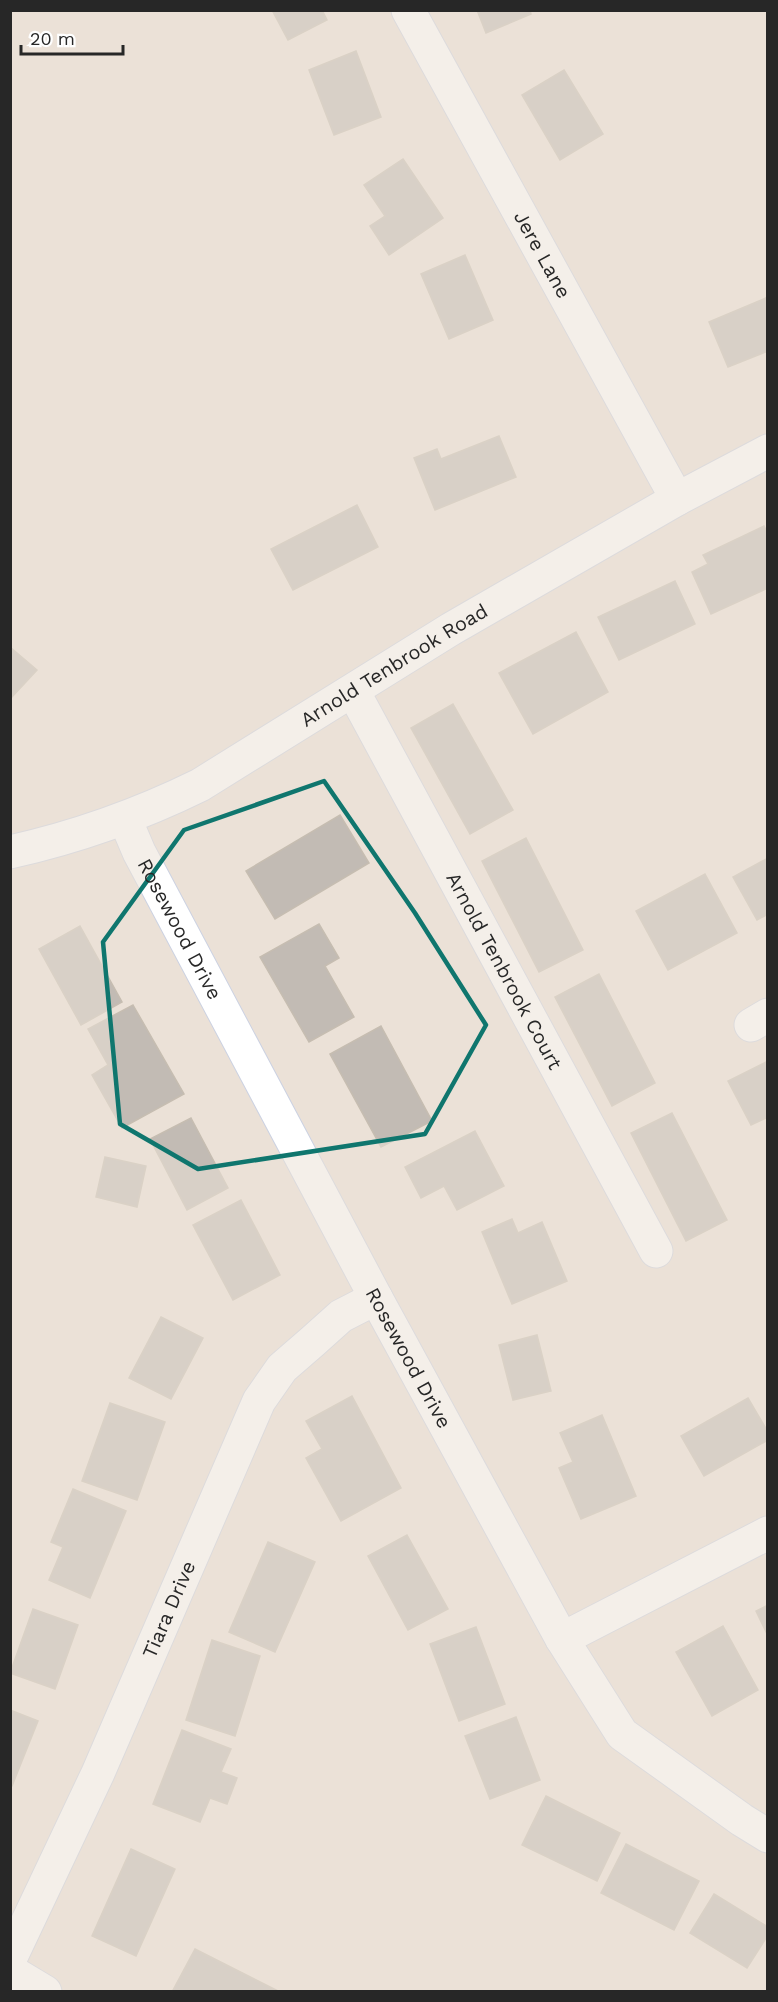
<svg xmlns="http://www.w3.org/2000/svg" width="778" height="2002" viewBox="0 0 778 2002" font-family="'Work Sans',sans-serif">
<style>
.building{fill:#c2bbb4;stroke:#c6bdb1;stroke-width:1.5}
.lines{fill:none;stroke-linecap:round;stroke-linejoin:round}
.minor-casing{stroke:#ccd2e2;stroke-width:35}
.minor{stroke:#fff;stroke-width:33}
.marked{fill:none;stroke:#0f766e;stroke-width:4.5;stroke-linejoin:round}
.labels{text-anchor:middle;stroke-width:4.5;stroke-linejoin:round;paint-order:stroke}
.street-label{font-size:20px;fill:#272727;stroke:#fff}
</style>
<rect width="100%" height="100%" fill="#ebe1d7"/>
<!-- building -->
<g class="building">
<polygon points="272,10 322,10 327,20 288,40"/>
<polygon points="477,10 530,10 531,14 486,33"/>
<polygon points="356,51 381,117 334,135 309,70"/>
<polygon points="564,70 603,134 560,160 522,95"/>
<polygon points="403,159 443,218 389,255 370,226 385,216 364,185"/>
<polygon points="465,255 493,320 449,339 421,274"/>
<polygon points="768,297 768,351 728,367 709,322"/>
<polygon points="499,436 516,477 435,510 414,458 437,449 441,459"/>
<polygon points="357,505 378,547 293,590 271,549"/>
<polygon points="764,526 768,534 768,588 711,614 692,572 708,564 703,555"/>
<polygon points="675,581 695,624 619,660 598,617"/>
<polygon points="576,632 608,692 533,734 499,673"/>
<polygon points="10,647 37,670 10,699"/>
<polygon points="453,704 513,810 470,834 411,728"/>
<polygon points="340,815 369,863 275,919 246,871"/>
<polygon points="526,838 583,950 539,972 482,861"/>
<polygon points="768,858 768,914 757,920 733,877"/>
<polygon points="705,874 737,933 668,970 636,911"/>
<polygon points="319,924 339,958 325,966 354,1017 309,1042 260,957"/>
<polygon points="80,926 122,1002 81,1025 39,949"/>
<polygon points="599,974 655,1083 612,1106 555,997"/>
<polygon points="133,1005 184,1094 122,1128 92,1075 108,1065 88,1029"/>
<polygon points="381,1026 432,1121 381,1147 330,1054"/>
<polygon points="768,1061 768,1117 751,1125 728,1081"/>
<polygon points="672,1113 727,1220 686,1241 631,1133"/>
<polygon points="191,1118 228,1188 187,1210 150,1139"/>
<polygon points="475,1131 504,1186 457,1210 444,1186 421,1198 405,1167"/>
<polygon points="105,1157 146,1166 137,1207 96,1197"/>
<polygon points="241,1200 280,1275 233,1300 193,1225"/>
<polygon points="512,1219 518,1233 542,1222 567,1281 512,1304 482,1232"/>
<polygon points="161,1317 203,1338 171,1399 129,1378"/>
<polygon points="537,1335 551,1391 513,1400 499,1345"/>
<polygon points="352,1396 401,1488 341,1521 306,1458 322,1449 306,1421"/>
<polygon points="748,1398 768,1432 768,1440 704,1476 681,1436"/>
<polygon points="110,1403 165,1422 137,1500 82,1481"/>
<polygon points="602,1415 636,1496 581,1519 559,1468 573,1462 560,1433"/>
<polygon points="73,1489 126,1511 90,1598 49,1580 63,1547 51,1542"/>
<polygon points="407,1535 448,1609 408,1630 368,1556"/>
<polygon points="268,1542 315,1562 275,1652 229,1632"/>
<polygon points="768,1605 768,1636 756,1611"/>
<polygon points="33,1609 78,1625 55,1689 10,1673"/>
<polygon points="723,1626 758,1690 712,1716 676,1652"/>
<polygon points="476,1627 505,1704 459,1721 430,1644"/>
<polygon points="212,1640 260,1656 235,1736 186,1720"/>
<polygon points="10,1710 38,1721 12,1786 10,1786"/>
<polygon points="516,1717 540,1780 490,1799 465,1736"/>
<polygon points="182,1730 231,1749 221,1772 237,1778 227,1804 210,1798 200,1822 153,1804"/>
<polygon points="546,1796 620,1833 597,1881 522,1845"/>
<polygon points="626,1844 699,1881 674,1930 601,1893"/>
<polygon points="131,1849 175,1869 136,1956 92,1936"/>
<polygon points="714,1894 768,1927 768,1935 747,1968 690,1933"/>
<polygon points="195,1949 280,1992 172,1992"/>
</g>
<g class="lines">
<defs>
<g id="minor">
<path id="s1" d="M408,10L677,499"/>
<path id="s2" d="M353,691L656,1251"/>
<path id="s3" d="M125,819L139,852L376,1298L562,1639L622,1734L742,1820L768,1836"/>
<path id="s4" d="M10,852C77,837 139,815 200,785L451,629L677,499L768,451"/>
<polyline points="751,1025 768,1015"/>
<polyline points="562,1639 768,1533"/>
<path id="s5" d="M10,1959L98,1773L259,1401L282,1368L312,1342L341,1316L376,1298"/>
<polyline points="10,1971 45,1992"/>
</g>
</defs>
<!-- minor casing -->
<use href="#minor" class="minor-casing"/>
<!-- minor -->
<use href="#minor" class="minor"/>
</g>
<!-- marked area -->
<path d="M0 0H778V2002H0ZM324,781L415,913L486,1025L425,1134L198,1169L120,1124L103,942L184,830Z" fill="#ebe1d7" fill-opacity=".55" fill-rule="evenodd"/>
<path class="marked" d="M324,781L415,913L486,1025L425,1134L198,1169L120,1124L103,942L184,830Z"/>
<g class="labels">
<!-- street labels -->
<g class="street-label">
<text dy="7" stroke="none"><textPath href="#s1" startOffset="279">Jere Lane</textPath></text>
<text dy="7" stroke="none"><textPath href="#s4" startOffset="430">Arnold Tenbrook Road</textPath></text>
<text dy="7" stroke="none"><textPath href="#s3" startOffset="123">Rosewood Drive</textPath></text>
<text dy="7" stroke="none"><textPath href="#s2" startOffset="318">Arnold Tenbrook Court</textPath></text>
<text dy="7" stroke="none"><textPath href="#s3" startOffset="609">Rosewood Drive</textPath></text>
<text dy="7" stroke="none"><textPath href="#s5" startOffset="384">Tiara Drive</textPath></text>
</g>
</g>
<!-- border -->
<rect width="778" height="2002" fill="none" stroke="#272727" stroke-width="24"/>
<!-- scale -->
<path d="M21 45v9h102v-9" fill="none" stroke="#272727" stroke-width="3"/>
<text x="30" y="45" font-size="18" fill="#272727" stroke="#ffffff" stroke-width="4.5" paint-order="stroke">20 m</text>
</svg>
